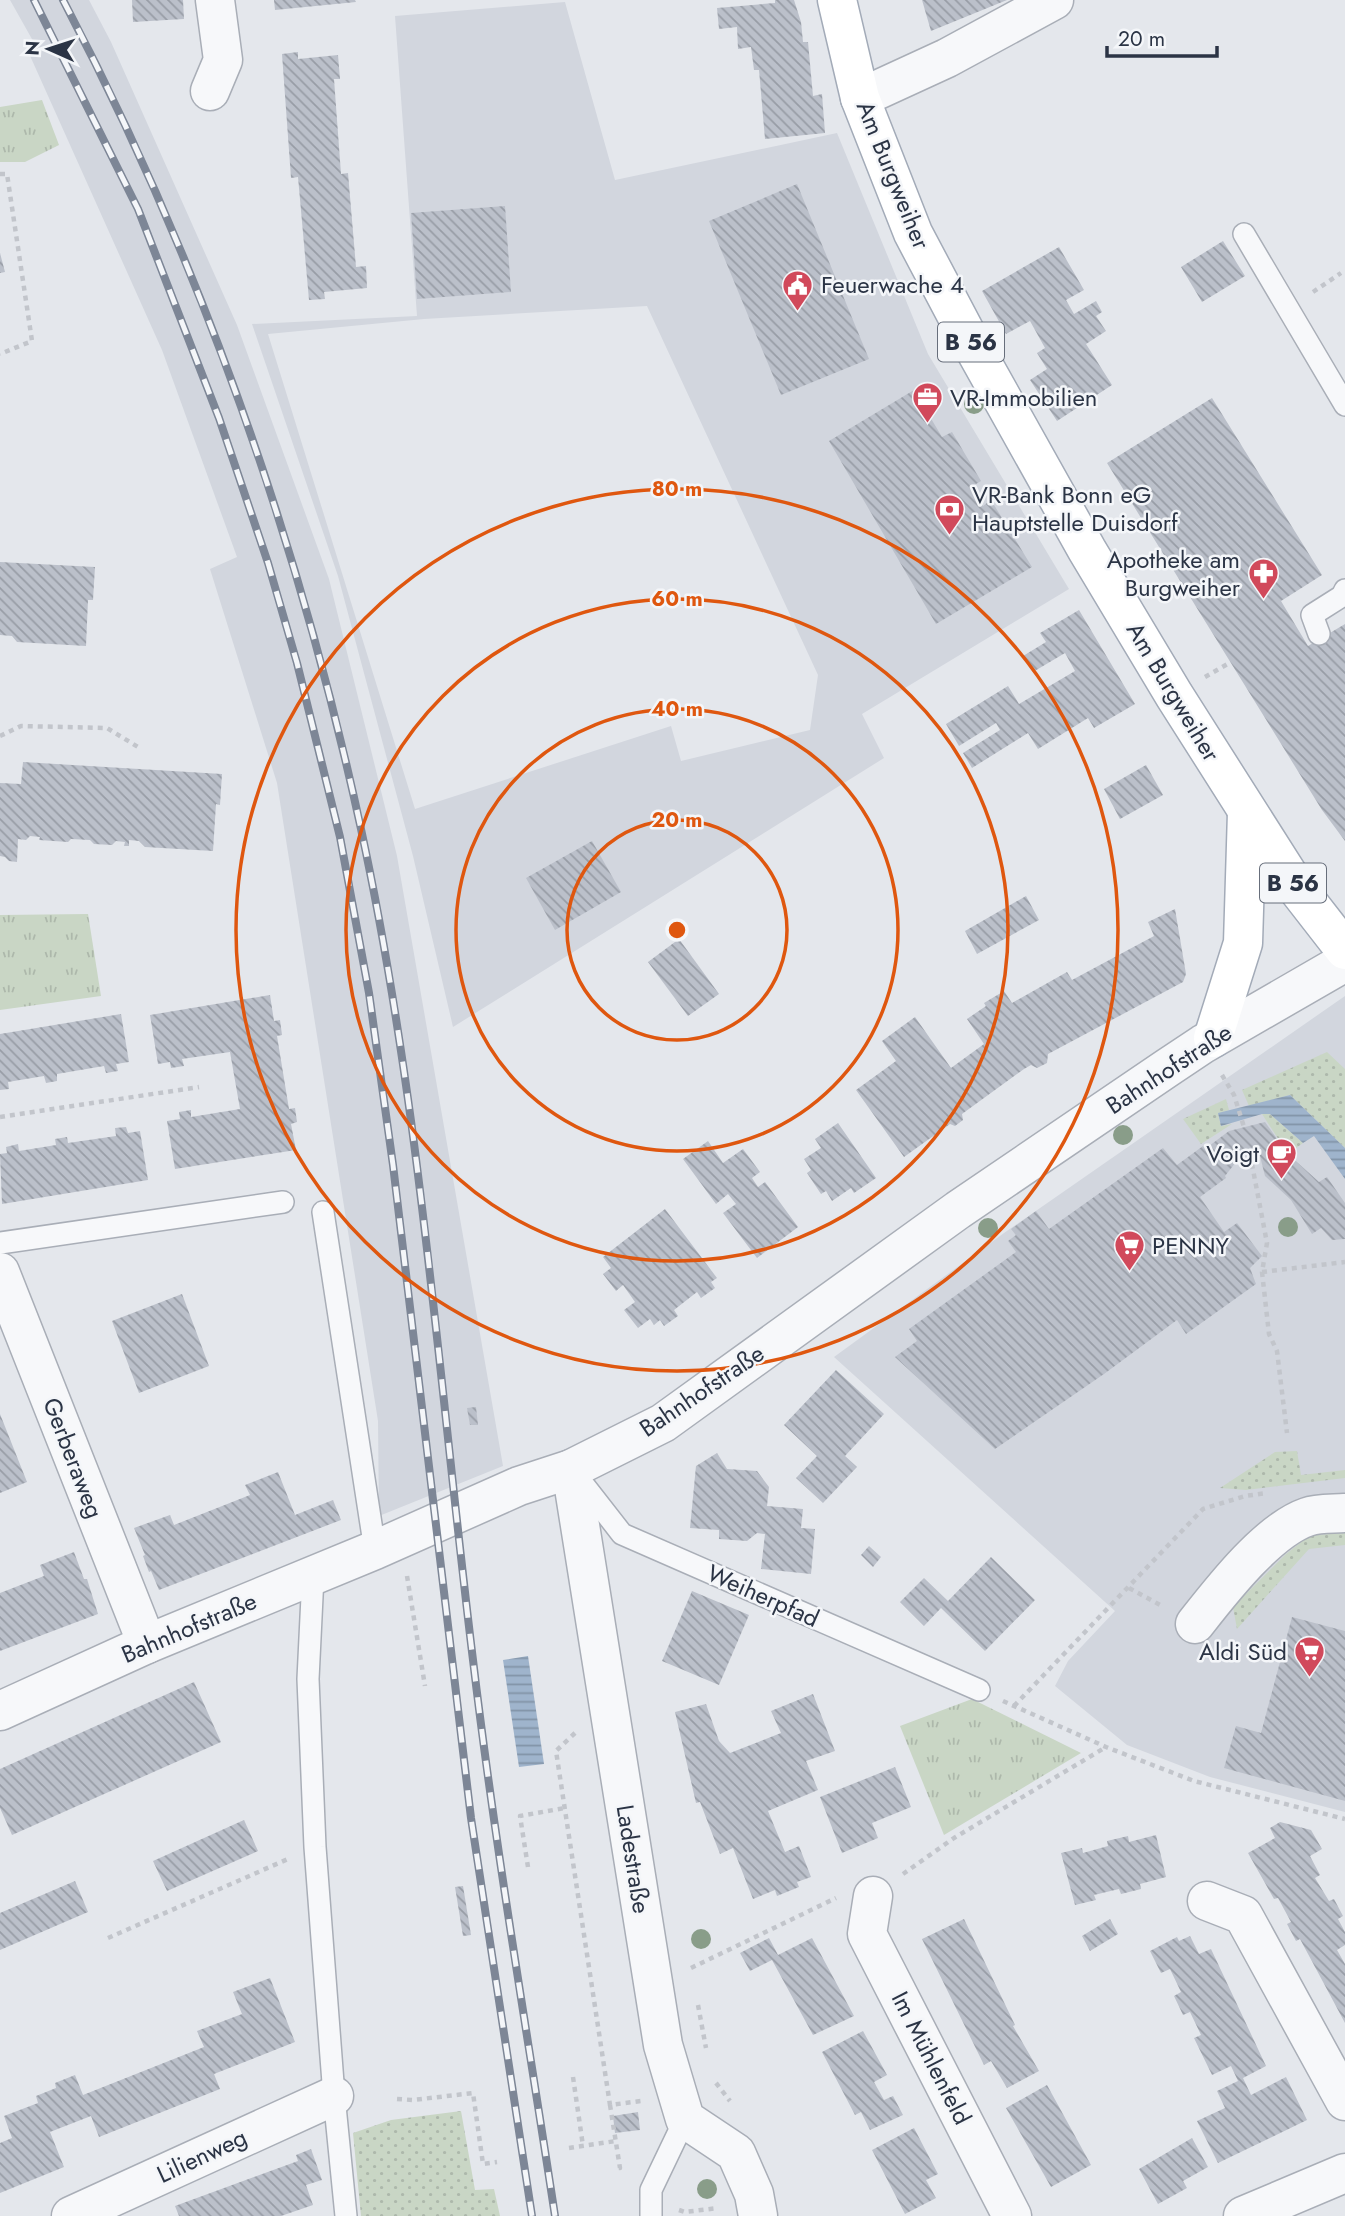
<svg xmlns="http://www.w3.org/2000/svg" width="1345" height="2216" viewBox="0 0 1345 2216" font-family="Jost,sans-serif">
<style>
.built{fill:#d2d6de;fill-rule:evenodd}
.grass{fill:url(#grass-dots)}
.park{fill:url(#park-tufts)}
.water{fill:url(#water-rules)}
.building{fill:url(#building-back-hatch)}
.lines{fill:none;stroke-linecap:round;stroke-linejoin:round}
.service-casing{stroke:#a9aeb7;stroke-width:24}
.minor-casing{stroke:#a9aeb7;stroke-width:41}
.tertiary-casing{stroke:#a9aeb7;stroke-width:41}
.primary-casing{stroke:#a3abb8;stroke-width:41}
.path{stroke:#c2c5cb;stroke-width:4.5;stroke-dasharray:5 5;stroke-linecap:butt}
.service{stroke:#f7f8fa;stroke-width:21}
.minor{stroke:#f7f8fa;stroke-width:38}
.tertiary{stroke:#f7f8fa;stroke-width:38}
.primary{stroke:#fff;stroke-width:38}
.rail-casing{stroke:#7d8696;stroke-width:8}
.rail{stroke:#f4f6f9;stroke-width:5;stroke-dasharray:16;stroke-linecap:butt}
.tree{fill:#899d89}
.ring{fill:none;stroke:#df570f;stroke-width:3.5}
.labels{text-anchor:middle;stroke-width:5;stroke-linejoin:round;paint-order:stroke}
.shield{fill:#f4f6f9;stroke:#676e7b;stroke-width:2}
.shield-label{font-size:23px;font-weight:bold;fill:#2b3445}
.street-label{font-size:24px;fill:#2b3445;stroke:#f4f6f9}
.poi-label{font-size:24px;fill:#2b3445;stroke:#f4f6f9;text-anchor:start}
.centre{fill:#df570f;stroke:#f4f6f9;stroke-width:3.5}
.ring-label{font-size:21px;text-anchor:middle;font-weight:bold;fill:#df570f;stroke:#f4f6f9;stroke-width:5;stroke-linejoin:round;paint-order:stroke}
</style>
<defs>
<pattern id="grass-dots" width="8" height="8" patternUnits="userSpaceOnUse" patternTransform="scale(1.75)"><rect width="8" height="8" fill="#c9d6c5"/><path d="M2 2h.1M6 6h.1" fill="none" stroke="#adb8ab" stroke-width="1.8" stroke-linecap="round"/></pattern>
<pattern id="park-tufts" width="24" height="20" patternUnits="userSpaceOnUse" patternTransform="scale(1.75)"><rect width="24" height="20" fill="#c9d6c5"/><path d="M3 7l-1-3M5 7V3M7 7l1-3M15 17l-1-3M17 17v-4M19 17l1-3" fill="none" stroke="#adb8ab"/></pattern>
<pattern id="water-rules" width="6" height="5" patternUnits="userSpaceOnUse" patternTransform="scale(1.75)"><rect width="6" height="5" fill="#9fb4cc"/><path d="M0 2.5h6" fill="none" stroke="#8293a7"/></pattern>
<pattern id="building-back-hatch" width="6" height="6" patternUnits="userSpaceOnUse" patternTransform="scale(1.75)"><rect width="6" height="6" fill="#bbc0ca"/><path d="M-1 5l2 2M0 0l6 6M5-1l2 2" fill="none" stroke="#989da6"/></pattern>
</defs>
<rect width="100%" height="100%" fill="#e4e7ec"/>
<!-- built -->
<g class="built">
<polygon points="10,0 89,0 111,42 237,325 329,579 397,856 503,1466 379,1516 378,1421 277,783 210,569 237,557 162,350 27,49 37,48"/>
<path d="M565,2L615,180L837,133L928,354L1069,589L862,714L884,758L453,1027L413,856L338,576L252,324L417,316L395,16ZM647,306L818,675L810,730L681,761L671,726L415,809L268,334L424,319Z"/>
<polygon points="1345,996 1345,1812 1210,1777 1127,1745 1055,1686 1068,1661 1115,1611 834,1357 1004,1233"/>
</g>
<!-- grass -->
<g class="grass">
<polygon points="1327,1052 1345,1069 1345,1148 1290,1095 1249,1106 1242,1090"/>
<polygon points="1226,1099 1229,1110 1218,1114 1221,1126 1232,1124 1201,1144 1183,1119"/>
<polygon points="1262,1114 1270,1114 1303,1143 1288,1154"/>
<polygon points="1297,1451 1301,1475 1345,1470 1345,1478 1246,1490 1220,1488 1275,1452"/>
<polygon points="1345,1533 1345,1545 1309,1549 1237,1629 1233,1607 1286,1554 1305,1539 1314,1535"/>
<polygon points="461,2111 475,2190 494,2189 500,2216 361,2216 353,2133 391,2120"/>
</g>
<!-- park -->
<g class="park">
<polygon points="42,100 59,145 25,162 0,162 0,107"/>
<polygon points="88,914 101,996 0,1010 0,915"/>
<polygon points="972,1699 1081,1753 944,1835 900,1726"/>
</g>
<!-- water -->
<g class="water">
<polygon points="1290,1095 1345,1148 1345,1179 1314,1136 1303,1143 1270,1114 1262,1114 1221,1126 1218,1113"/>
<polygon points="528,1656 544,1764 519,1767 503,1660"/>
</g>
<!-- building -->
<g class="building">
<polygon points="132,0 183,0 184,19 133,22"/>
<polygon points="274,0 355,0 356,2 275,10"/>
<polygon points="775,0 794,0 801,22 803,42 808,42 813,96 822,94 825,133 765,139 759,70 754,70 751,47 738,49 737,27 719,29 717,8 775,3"/>
<polygon points="922,0 1007,0 931,31"/>
<polygon points="298,52 298,59 338,55 340,79 334,79 341,174 348,173 356,267 366,266 367,288 324,292 325,299 309,300 298,177 291,178 282,54"/>
<polygon points="797,184 869,359 781,395 709,221"/>
<polygon points="505,206 511,292 417,299 411,213"/>
<polygon points="1223,241 1245,276 1202,302 1181,267"/>
<polygon points="1059,247 1084,290 1066,300 1074,314 1096,301 1102,312 1096,316 1106,331 1086,344 1112,385 1057,421 1030,380 1047,369 1037,353 1045,348 1030,321 1006,334 982,291"/>
<polygon points="0,253 5,272 0,273"/>
<polygon points="914,390 942,437 952,432 981,481 971,487 983,506 991,500 1032,567 936,624 829,441"/>
<polygon points="1212,398 1322,575 1281,601 1308,646 1345,624 1345,841 1322,810 1107,463"/>
<polygon points="0,562 95,567 93,600 88,600 86,646 17,642 12,636 0,635"/>
<polygon points="1079,610 1135,704 1094,728 1088,718 1038,749 1028,733 972,768 963,753 1000,730 996,723 959,746 946,724 1008,686 1019,704 1075,671 1065,653 1033,672 1023,656 1046,642 1040,633"/>
<polygon points="23,762 222,774 220,805 216,804 213,851 145,847 139,841 129,840 129,846 124,846 125,842 116,841 112,845 94,844 90,840 71,839 68,842 39,840 40,837 30,836 26,840 18,839 17,862 9,861 5,857 0,856 0,783 21,784"/>
<polygon points="1146,765 1163,795 1120,819 1104,789"/>
<polygon points="592,841 621,892 555,930 526,878"/>
<polygon points="1026,896 1039,920 977,954 965,931"/>
<polygon points="1175,909 1186,974 1183,982 1048,1054 1047,1063 1037,1068 1031,1065 1024,1069 962,1114 963,1120 955,1126 950,1124 904,1157 856,1090 896,1061 882,1041 915,1017 951,1068 984,1044 967,1019 986,1006 984,1003 1004,991 1012,1003 1067,972 1072,980 1154,936 1148,922"/>
<polygon points="679,939 719,994 688,1016 648,962"/>
<polygon points="270,995 274,1021 280,1020 282,1035 277,1036 289,1109 295,1108 297,1122 291,1124 296,1150 175,1169 167,1121 180,1119 179,1112 191,1110 191,1117 240,1109 230,1052 182,1059 184,1066 171,1068 170,1062 158,1064 150,1015"/>
<polygon points="121,1014 129,1062 116,1064 118,1071 106,1073 104,1066 57,1074 57,1081 46,1083 44,1076 8,1082 9,1089 0,1090 0,1034"/>
<polygon points="1265,1122 1288,1154 1319,1182 1327,1177 1345,1203 1345,1239 1332,1240 1321,1228 1312,1234 1291,1200 1265,1176 1259,1152 1240,1157 1225,1176 1226,1178 1200,1197 1224,1232 1237,1223 1262,1256 1250,1268 1256,1284 1186,1334 1177,1320 1104,1374 995,1449 895,1357 917,1341 909,1329 1016,1252 1008,1241 1016,1235 1011,1229 1036,1211 1049,1229 1163,1148 1177,1165 1203,1146 1205,1149 1229,1131"/>
<polygon points="838,1123 876,1178 854,1193 851,1188 832,1201 826,1191 821,1194 807,1173 811,1170 804,1159 821,1148 815,1139"/>
<polygon points="126,1127 128,1133 140,1131 148,1180 2,1204 0,1154 7,1153 6,1147 18,1144 19,1151 56,1145 55,1139 67,1137 68,1143 116,1136 115,1128"/>
<polygon points="708,1141 723,1163 743,1149 760,1172 752,1178 758,1187 765,1182 798,1227 757,1258 723,1213 736,1204 728,1194 716,1204 683,1159"/>
<polygon points="665,1209 717,1278 711,1282 715,1288 701,1298 697,1292 674,1310 678,1316 664,1326 660,1320 654,1325 650,1319 638,1328 624,1310 635,1302 623,1285 616,1291 603,1274 611,1268 603,1257"/>
<polygon points="182,1294 209,1366 139,1393 112,1321"/>
<polygon points="836,1370 884,1414 845,1456 857,1467 823,1503 796,1478 817,1456 784,1425"/>
<polygon points="476,1407 478,1425 470,1425 467,1408"/>
<polygon points="0,1414 27,1482 0,1493"/>
<polygon points="717,1453 727,1469 757,1471 769,1487 767,1506 803,1509 801,1528 815,1529 811,1574 761,1569 765,1534 757,1533 747,1541 719,1539 719,1530 690,1528 696,1466"/>
<polygon points="278,1472 295,1515 333,1500 341,1520 159,1590 151,1571 149,1572 143,1556 145,1555 134,1528 170,1515 174,1525 250,1495 245,1485"/>
<polygon points="869,1546 881,1557 873,1567 861,1555"/>
<polygon points="74,1552 84,1579 87,1579 98,1614 0,1651 0,1593 44,1576 40,1565"/>
<polygon points="991,1557 1035,1600 985,1651 941,1608 924,1626 900,1602 924,1578 948,1601"/>
<polygon points="692,1591 749,1615 719,1685 662,1661"/>
<polygon points="1292,1617 1345,1631 1345,1801 1224,1768 1236,1726 1261,1733"/>
<polygon points="194,1682 221,1742 12,1835 0,1808 0,1769"/>
<polygon points="813,1694 835,1751 806,1761 818,1790 768,1811 785,1852 799,1846 811,1877 797,1882 799,1887 777,1896 775,1890 753,1899 733,1848 720,1854 700,1802 696,1803 675,1712 706,1704 719,1741 730,1753 781,1733 771,1711"/>
<polygon points="895,1767 911,1807 872,1823 878,1838 842,1853 820,1797"/>
<polygon points="244,1820 258,1851 167,1891 153,1861"/>
<polygon points="1280,1822 1311,1830 1322,1849 1310,1856 1320,1875 1315,1878 1329,1901 1334,1899 1343,1916 1338,1919 1345,1932 1345,1945 1337,1950 1345,1964 1345,2023 1300,1939 1296,1941 1287,1924 1291,1922 1278,1898 1274,1899 1248,1853 1275,1838 1270,1828"/>
<polygon points="1156,1835 1166,1877 1140,1884 1141,1889 1121,1894 1119,1889 1094,1895 1096,1900 1075,1905 1061,1853 1082,1848 1083,1853 1108,1846 1107,1841 1128,1836 1129,1842"/>
<polygon points="75,1881 88,1912 0,1950 0,1913"/>
<polygon points="463,1886 471,1935 463,1936 455,1887"/>
<polygon points="964,1919 1015,2025 1013,2026 1039,2071 1007,2088 991,2061 984,2065 922,1939"/>
<polygon points="1110,1919 1118,1934 1090,1951 1082,1936"/>
<polygon points="1190,1936 1199,1954 1211,1949 1266,2066 1243,2078 1251,2095 1286,2077 1307,2120 1218,2163 1197,2121 1225,2108 1217,2091 1238,2081 1231,2066 1212,2075 1194,2038 1201,2035 1190,2012 1183,2015 1174,1996 1181,1992 1170,1969 1161,1973 1150,1951 1177,1937 1179,1941"/>
<polygon points="769,1938 778,1955 812,1938 854,2016 813,2035 772,1960 750,1971 740,1953"/>
<polygon points="270,1978 295,2042 214,2074 220,2089 99,2137 91,2116 50,2132 64,2167 0,2193 0,2143 12,2138 4,2116 38,2103 36,2096 56,2088 55,2083 75,2075 83,2095 204,2047 197,2031 242,2014 233,1992"/>
<polygon points="863,2031 887,2075 874,2082 884,2100 893,2096 903,2115 870,2130 861,2112 855,2115 822,2052"/>
<polygon points="1047,2085 1091,2165 1051,2187 1006,2108"/>
<polygon points="638,2112 640,2130 615,2133 613,2116"/>
<polygon points="914,2128 938,2174 926,2180 936,2198 905,2214 872,2150"/>
<polygon points="1192,2138 1208,2167 1183,2181 1187,2188 1158,2204 1139,2169"/>
<polygon points="311,2149 322,2180 306,2185 313,2205 281,2216 179,2216 175,2206 298,2161 296,2155"/>
</g>
<g class="lines">
<defs>
<g id="service">
<polyline points="1244,234 1345,405"/>
<polyline points="1319,634 1312,615 1342,596 1345,590"/>
<polyline points="323,1212 375,1550"/>
<polyline points="0,1243 283,1202"/>
<polyline points="579,1479 622,1534 979,1690"/>
<polyline points="313,1576 308,1679 315,1847 334,2096 346,2216"/>
<polyline points="651,2216 651,2190 685,2119"/>
</g>
<g id="minor">
<polyline points="210,91 223,60 215,0"/>
<polyline points="860,98 947,58 1054,0"/>
<polyline points="0,1272 147,1644"/>
<polyline points="571,1469 663,2045 685,2119 736,2153 754,2194 758,2216"/>
<path d="M1195,1624C1221,1591 1267,1531 1307,1517C1318,1513 1333,1514 1345,1513"/>
<polyline points="873,1896 867,1934 1012,2216"/>
<polyline points="1207,1901 1243,1915 1345,2101"/>
<polyline points="71,2216 334,2096"/>
<polyline points="1243,2216 1345,2173"/>
</g>
<polyline id="tertiary" points="0,1711 147,1644 375,1550 519,1486 571,1469 663,1423 958,1210 1167,1068 1203,1044 1345,962"/>
<g id="primary">
<polyline points="837,0 860,98 913,233 970,341 1087,550 1174,695 1296,887 1345,950"/>
<polyline points="1213,1038 1243,943 1247,812"/>
</g>
</defs>
<!-- service casing -->
<use href="#service" class="service-casing"/>
<!-- minor casing -->
<use href="#minor" class="minor-casing"/>
<!-- tertiary casing -->
<use href="#tertiary" class="tertiary-casing"/>
<!-- primary casing -->
<use href="#primary" class="primary-casing"/>
<!-- path -->
<g class="path">
<polyline points="0,174 7,174 32,341 0,354"/>
<polyline points="1313,292 1341,273"/>
<polyline points="1205,677 1231,662"/>
<polyline points="0,736 21,726 107,728 138,747"/>
<polyline points="1222,1075 1234,1095 1244,1127"/>
<polyline points="0,1117 199,1087"/>
<polyline points="1250,1154 1267,1243 1262,1272 1269,1334 1277,1351 1287,1433"/>
<polyline points="1262,1272 1345,1262"/>
<polyline points="407,1576 425,1686"/>
<polyline points="1129,1588 1162,1606"/>
<polyline points="1003,1701 1106,1747 1194,1781 1345,1819"/>
<polyline points="1014,1706 1203,1509 1245,1496 1267,1493"/>
<polyline points="575,1733 556,1751 610,2105 641,2101"/>
<polyline points="528,1867 520,1816 565,1808"/>
<polyline points="903,1874 954,1838 1106,1747"/>
<polyline points="108,1938 288,1859"/>
<polyline points="691,1968 836,1898"/>
<polyline points="698,2005 706,2048"/>
<polyline points="573,2077 583,2146"/>
<polyline points="716,2083 730,2101"/>
<polyline points="397,2099 413,2100 473,2093 483,2164 497,2162"/>
<polyline points="610,2105 620,2168 618,2168"/>
<polyline points="569,2148 616,2141"/>
<polyline points="679,2210 685,2212 718,2208"/>
</g>
<!-- service -->
<use href="#service" class="service"/>
<!-- minor -->
<use href="#minor" class="minor"/>
<!-- tertiary -->
<use href="#tertiary" class="tertiary"/>
<!-- primary -->
<use href="#primary" class="primary"/>
<defs>
<g id="rail">
<polyline points="34,0 138,209 219,418 268,563 297,663 340,837 369,993 393,1165 471,1818 532,2216"/>
<path d="M63,0C200,261 299,542 361,829C420,1102 439,1383 473,1660C495,1846 527,2031 555,2216"/>
</g>
</defs>
<!-- rail casing -->
<use href="#rail" class="rail-casing"/>
<!-- rail -->
<use href="#rail" class="rail"/>
</g>
<!-- trees -->
<g class="tree">
<circle cx="974" cy="404" r="10"/>
<circle cx="1123" cy="1135" r="10"/>
<circle cx="1288" cy="1227" r="10"/>
<circle cx="988" cy="1228" r="10"/>
<circle cx="701" cy="1939" r="10"/>
<circle cx="707" cy="2189" r="10"/>
</g>
<!-- distance rings -->
<g class="ring">
<circle cx="677" cy="930" r="110"/>
<circle cx="677" cy="930" r="221"/>
<circle cx="677" cy="930" r="331"/>
<circle cx="677" cy="930" r="441"/>
</g>
<!-- icons -->
<defs>
<symbol id="civic-pin" viewBox="-11 -11 22 30"><path d="M0 17L-7.5 6A9.5 9.5 0 1 1 7.5 6Z" fill="#d1495b" stroke="#f4f6f9"/><path d="M-.6-6.5H3V-4.5H.6V-3L4-1V1h2V6H-6V1h2V-1L-.6-3ZM-1.2 2.5V6h2.4V2.5Z" fill="#fff"/></symbol>
<symbol id="office-pin" viewBox="-11 -11 22 30"><path d="M0 17L-7.5 6A9.5 9.5 0 1 1 7.5 6Z" fill="#d1495b" stroke="#f4f6f9"/><path d="M-6-3h4V-5.5h4V-3h4V5H-6ZM-1-4.5V-3h2v-1.5ZM-6 0V1H6V0Z" fill="#fff"/></symbol>
<symbol id="bank-pin" viewBox="-11 -11 22 30"><path d="M0 17L-7.5 6A9.5 9.5 0 1 1 7.5 6Z" fill="#d1495b" stroke="#f4f6f9"/><path d="M-6-4H6V4H-6ZM0-2.3a2.3 2.3 0 1 0 0 4.6a2.3 2.3 0 1 0 0-4.6Z" fill="#fff"/></symbol>
<symbol id="pharmacy-pin" viewBox="-11 -11 22 30"><path d="M0 17L-7.5 6A9.5 9.5 0 1 1 7.5 6Z" fill="#d1495b" stroke="#f4f6f9"/><path d="M-2-6h4v4h4v4h-4v4h-4v-4h-4v-4h4Z" fill="#fff"/></symbol>
<symbol id="cafe-pin" viewBox="-11 -11 22 30"><path d="M0 17L-7.5 6A9.5 9.5 0 1 1 7.5 6Z" fill="#d1495b" stroke="#f4f6f9"/><path d="M-5.5-4.5H6V0H3Q3 3.5 0 3.5H-2.5Q-5.5 3.5-5.5 0ZM3-3.2v2h1.7v-2ZM-6 4.5H4V6H-6Z" fill="#fff"/></symbol>
<symbol id="supermarket-pin" viewBox="-11 -11 22 30"><path d="M0 17L-7.5 6A9.5 9.5 0 1 1 7.5 6Z" fill="#d1495b" stroke="#f4f6f9"/><path d="M-6-5.5h2.5l.6 2H6L4.5 2H-2.5L-4.4-4H-6ZM-1.5 3.2a1.3 1.3 0 1 0 .1 0ZM3 3.2a1.3 1.3 0 1 0 .1 0Z" fill="#fff"/></symbol>
</defs>
<g fill-rule="evenodd">
<use href="#civic-pin" x="780" y="268" width="35" height="47"/>
<use href="#office-pin" x="910" y="380" width="35" height="47"/>
<use href="#bank-pin" x="932" y="492" width="35" height="47"/>
<use href="#pharmacy-pin" x="1246" y="556" width="35" height="47"/>
<use href="#cafe-pin" x="1264" y="1136" width="35" height="47"/>
<use href="#supermarket-pin" x="1112" y="1228" width="35" height="47"/>
<use href="#supermarket-pin" x="1292" y="1634" width="35" height="47"/>
</g>
<g class="labels">
<!-- shield labels -->
<g class="shield">
<rect x="938" y="322.5" width="66" height="39" rx="5"/>
<rect x="1260" y="863.5" width="66" height="39" rx="5"/>
</g>
<g class="shield-label">
<text x="971" y="350">B 56</text>
<text x="1293" y="891">B 56</text>
</g>
<!-- street labels -->
<g class="street-label">
<text transform="translate(893 175) rotate(68)" y="8">Am Burgweiher</text>
<text transform="translate(1173 692) rotate(59)" y="8">Am Burgweiher</text>
<text transform="translate(1169 1069) rotate(-33)" y="8">Bahnhofstraße</text>
<text transform="translate(702 1391) rotate(-34)" y="8">Bahnhofstraße</text>
<text transform="translate(73 1458) rotate(69)" y="8">Gerberaweg</text>
<text transform="translate(763 1596) rotate(24)" y="8">Weiherpfad</text>
<text transform="translate(189 1628) rotate(-23)" y="8">Bahnhofstraße</text>
<text transform="translate(633 1859) rotate(81)" y="8">Ladestraße</text>
<text transform="translate(931 2058) rotate(63)" y="8">Im Mühlenfeld</text>
<text transform="translate(202 2156) rotate(-25)" y="8">Lilienweg</text>
</g>
<!-- poi labels -->
<g class="poi-label">
<text x="821" y="293">Feuerwache 4</text>
<text x="950" y="406">VR-Immobilien</text>
<text x="972" y="503">VR-Bank Bonn eG<tspan x="972" dy="28">Hauptstelle Duisdorf</tspan></text>
<text x="1240" y="568" text-anchor="end">Apotheke am<tspan x="1240" dy="28">Burgweiher</tspan></text>
<text x="1259" y="1162" text-anchor="end">Voigt</text>
<text x="1152" y="1254">PENNY</text>
<text x="1287" y="1660" text-anchor="end">Aldi Süd</text>
</g>
</g>
<circle cx="677" cy="930" r="10" class="centre"/>
<g class="ring-label">
<text x="677" y="496">80 m</text>
<text x="677" y="606">60 m</text>
<text x="677" y="716">40 m</text>
<text x="677" y="827">20 m</text>
</g>
<!-- north arrow -->
<g transform="translate(49 49) rotate(273)" stroke="#f4f6f9" stroke-width="5" paint-order="stroke">
<path d="M0-5L12 26L0 18L-12 26Z" fill="#2b3445"/>
<text y="-10" font-size="19" font-weight="bold" text-anchor="middle" fill="#2b3445">N</text>
</g>
<!-- scale -->
<path d="M1107 46v10h110v-10" fill="none" stroke="#2b3445" stroke-width="3.5"/>
<text x="1118" y="46" font-size="21" fill="#2b3445" stroke="#f4f6f9" stroke-width="5" paint-order="stroke">20 m</text>
</svg>
